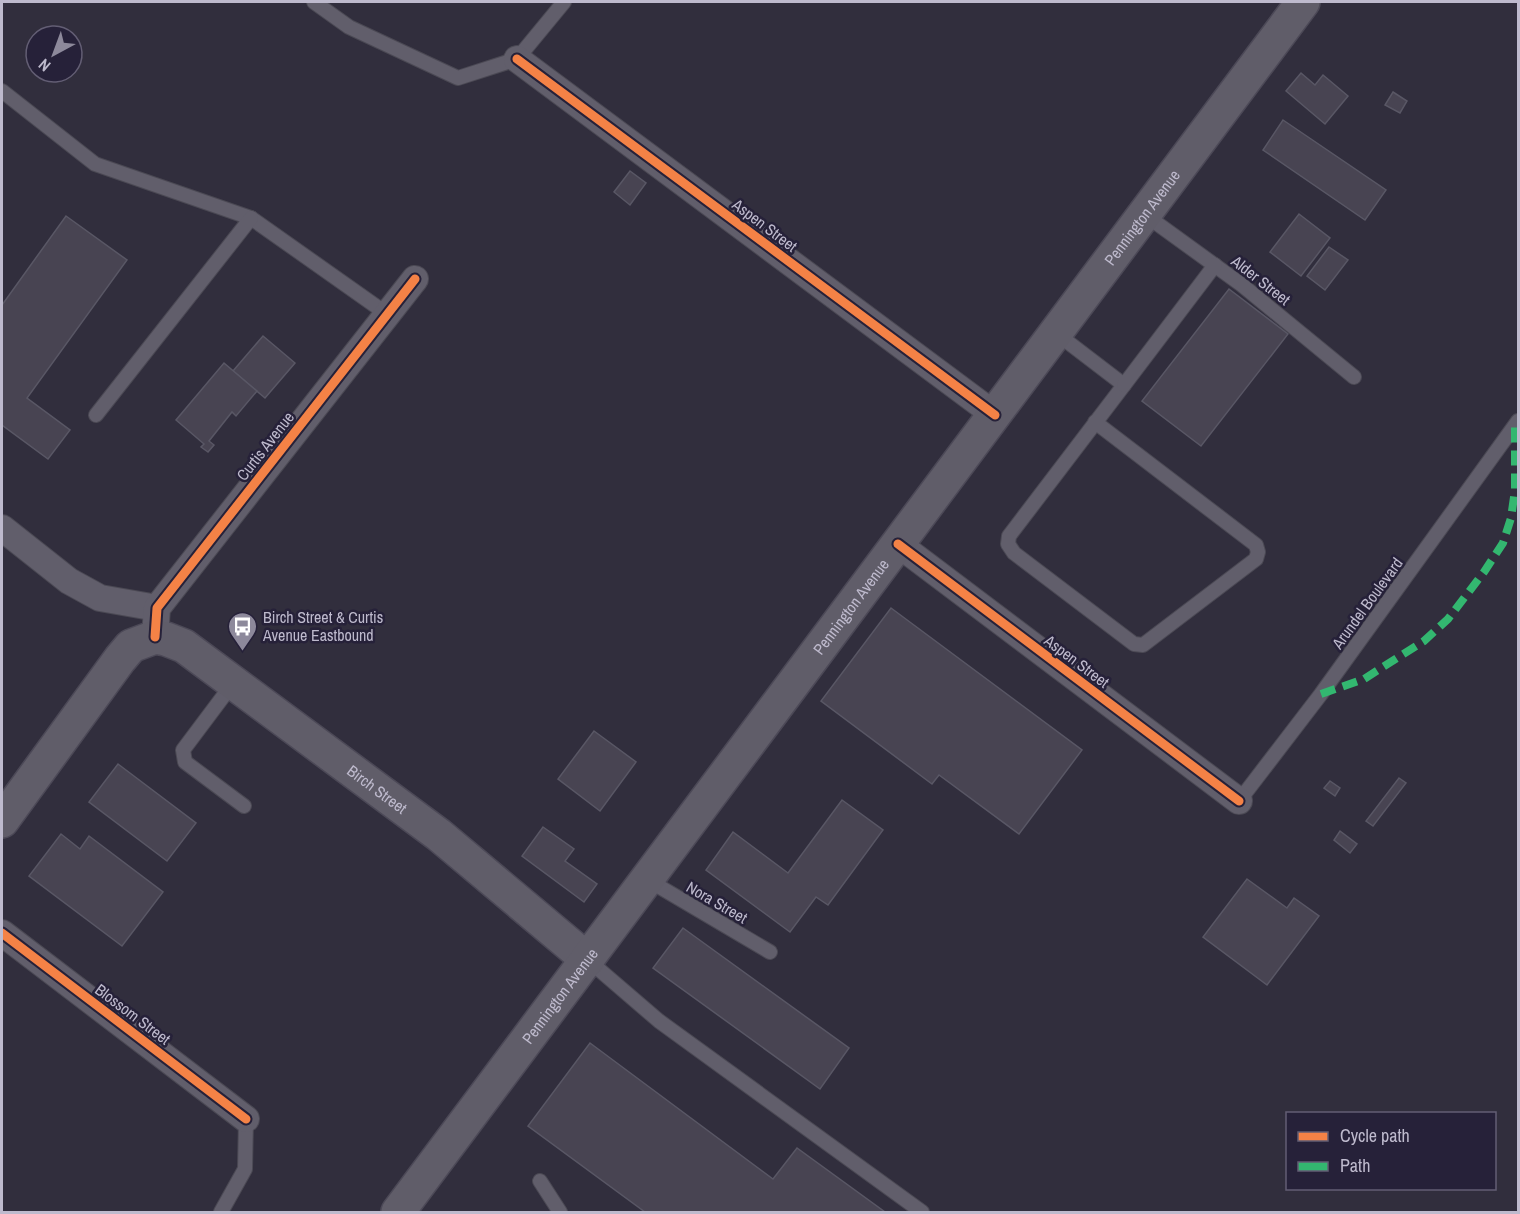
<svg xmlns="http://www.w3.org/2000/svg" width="1520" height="1214" viewBox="0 0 1520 1214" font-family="'Archivo Narrow',sans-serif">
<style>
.building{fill:#484452;stroke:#595765;stroke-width:1.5}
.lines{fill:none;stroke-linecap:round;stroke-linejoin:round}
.lane-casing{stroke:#4b4954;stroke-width:16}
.street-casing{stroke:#4b4954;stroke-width:28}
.secondary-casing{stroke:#4c4957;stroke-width:36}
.lane{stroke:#615e6b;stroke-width:14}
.street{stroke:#615e6b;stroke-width:26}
.secondary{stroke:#605d69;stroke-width:33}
.quiet{stroke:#33b770;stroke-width:8;stroke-dasharray:15 8;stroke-linecap:butt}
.cycleway-casing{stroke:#262139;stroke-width:13}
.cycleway{stroke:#f48246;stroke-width:9}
.labels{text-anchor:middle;stroke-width:5;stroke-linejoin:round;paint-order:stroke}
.street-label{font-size:16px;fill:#bebacd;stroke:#262139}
.poi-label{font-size:16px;fill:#bebacd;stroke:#262139;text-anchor:start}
</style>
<rect width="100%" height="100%" fill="#312e3d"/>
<!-- building -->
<g class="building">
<polygon points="1301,73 1315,85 1323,75 1348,96 1325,124 1286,91"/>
<polygon points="1393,92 1407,101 1400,113 1385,105"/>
<polygon points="1283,120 1386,190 1365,220 1263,150"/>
<polygon points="630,171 646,183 630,205 614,192"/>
<polygon points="1299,214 1330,238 1301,276 1270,252"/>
<polygon points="66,216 127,260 27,398 70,430 48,459 2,425 2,305"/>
<polygon points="1329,247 1348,260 1325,290 1307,276"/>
<polygon points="1229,289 1288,334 1201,446 1142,401"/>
<polygon points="263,336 295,363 265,398 233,371"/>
<polygon points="224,363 257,391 236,416 232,412 209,441 214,445 208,452 201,447 204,444 176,420"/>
<polygon points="891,608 1082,750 1019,834 939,775 932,784 821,701"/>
<polygon points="594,731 636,762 600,811 558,779"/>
<polygon points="118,764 196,823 167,861 89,802"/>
<polygon points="1399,778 1406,783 1373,826 1366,821"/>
<polygon points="1330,781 1340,788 1335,796 1324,788"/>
<polygon points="842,800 883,830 828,905 816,897 790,932 706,870 733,832 788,873"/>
<polygon points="543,827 574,849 565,861 597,884 584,902 522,856"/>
<polygon points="1340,831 1357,844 1350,853 1334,840"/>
<polygon points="61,834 80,849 89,836 163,892 122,946 29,876"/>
<polygon points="1247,879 1287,908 1294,898 1319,916 1267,985 1203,937"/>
<polygon points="683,928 849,1048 820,1089 653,968"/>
<polygon points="590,1043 773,1179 797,1148 885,1212 645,1212 528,1126"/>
</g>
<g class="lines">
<defs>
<g id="lane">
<polyline points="314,2 349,27 458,78 517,59 564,2"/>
<polyline points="2,91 95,164 251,218 387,314"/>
<polyline points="1144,214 1242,285 1354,377"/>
<polyline points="1056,333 1124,385 1009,536 1008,544 1014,553 1134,644 1143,645 1256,559 1258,552 1256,545 1095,422"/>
<polyline points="1124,385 1215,265"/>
<polyline points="96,415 251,218"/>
<polyline points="234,682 183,750 185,762 244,806"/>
<polyline points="1239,801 1321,694 1518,421"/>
<polyline points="648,880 770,952"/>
<polyline points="588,960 659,1021 922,1212"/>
<polyline points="540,1181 560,1212"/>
<polyline points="221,1212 245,1169 246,1119"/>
</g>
<g id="street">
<polyline points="517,59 995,415"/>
<polyline points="2,528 69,581 100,598 157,608"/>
<polyline points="898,544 1239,801"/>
<polyline points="155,637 157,608 415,279"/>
<polyline points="2,933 246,1119"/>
</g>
<g id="secondary">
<path id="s1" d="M2,821L120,659L131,646L155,637L166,639L184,646L439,835L588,960"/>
<path id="s2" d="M398,1212L1303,2"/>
</g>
</defs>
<!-- lane casing -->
<use href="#lane" class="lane-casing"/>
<!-- street casing -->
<use href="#street" class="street-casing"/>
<!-- secondary casing -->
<use href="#secondary" class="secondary-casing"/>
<!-- lane -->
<use href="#lane" class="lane"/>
<!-- street -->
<use href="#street" class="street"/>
<!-- secondary -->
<use href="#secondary" class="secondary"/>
<!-- quiet -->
<polyline class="quiet" points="1321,694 1364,679 1424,641 1448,619 1484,572 1503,543 1511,518 1515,490 1515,425"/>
<defs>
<g id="cycleway">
<polyline points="517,59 995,415"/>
<polyline points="898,544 1239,801"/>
<polyline points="155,637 157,608 415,279"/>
<polyline points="2,933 246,1119"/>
</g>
</defs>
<!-- cycleway casing -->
<use href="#cycleway" class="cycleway-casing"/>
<!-- cycleway -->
<use href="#cycleway" class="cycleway"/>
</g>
<!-- icons -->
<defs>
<symbol id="bus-pin" viewBox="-11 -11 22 30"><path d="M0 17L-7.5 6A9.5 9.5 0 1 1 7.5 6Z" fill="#8d899b" stroke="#262139"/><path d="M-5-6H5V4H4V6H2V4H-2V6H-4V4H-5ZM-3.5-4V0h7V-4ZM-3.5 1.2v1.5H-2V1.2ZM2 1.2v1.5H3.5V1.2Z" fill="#fff"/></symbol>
</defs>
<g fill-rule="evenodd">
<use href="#bus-pin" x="226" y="610" width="33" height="45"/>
</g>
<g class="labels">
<!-- street labels -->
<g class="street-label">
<text dy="6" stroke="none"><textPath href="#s2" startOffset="1242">Pennington Avenue</textPath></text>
<text transform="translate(765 225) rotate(37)" y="6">Aspen Street</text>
<text transform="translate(1261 280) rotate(38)" y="6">Alder Street</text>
<text transform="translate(265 446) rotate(-52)" y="6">Curtis Avenue</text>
<text transform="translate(1367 603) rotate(-54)" y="6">Arundel Boulevard</text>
<text dy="6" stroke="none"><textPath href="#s2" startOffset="756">Pennington Avenue</textPath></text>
<text transform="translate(1077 661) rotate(37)" y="6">Aspen Street</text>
<text dy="6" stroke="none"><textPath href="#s1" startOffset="514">Birch Street</textPath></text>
<text transform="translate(717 902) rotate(30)" y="6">Nora Street</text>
<text dy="6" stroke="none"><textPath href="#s2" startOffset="270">Pennington Avenue</textPath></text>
<text transform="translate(133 1014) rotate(37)" y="6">Blossom Street</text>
</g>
<!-- poi labels -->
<g class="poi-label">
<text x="263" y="623">Birch Street &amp; Curtis<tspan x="263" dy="18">Avenue Eastbound</tspan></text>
</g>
</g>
<!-- border -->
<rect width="1520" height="1214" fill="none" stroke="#bebacd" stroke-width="6"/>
<!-- legend -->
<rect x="1286" y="1112" width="210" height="78" fill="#262139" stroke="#635e74" stroke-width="1.5"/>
<rect x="1298" y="1132" width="30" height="9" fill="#f48246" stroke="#635e74" stroke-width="1.5"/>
<text x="1340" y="1142" font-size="18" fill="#bebacd">Cycle path</text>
<rect x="1298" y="1162" width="30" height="9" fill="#33b770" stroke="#635e74" stroke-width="1.5"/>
<text x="1340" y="1172" font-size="18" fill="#bebacd">Path</text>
<!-- north arrow -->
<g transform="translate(54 54) rotate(221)"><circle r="28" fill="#262139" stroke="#635e74" stroke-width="1.5"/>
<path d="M0-4.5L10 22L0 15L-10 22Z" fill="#8d899b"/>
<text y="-9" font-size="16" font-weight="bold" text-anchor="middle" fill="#bebacd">N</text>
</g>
</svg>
